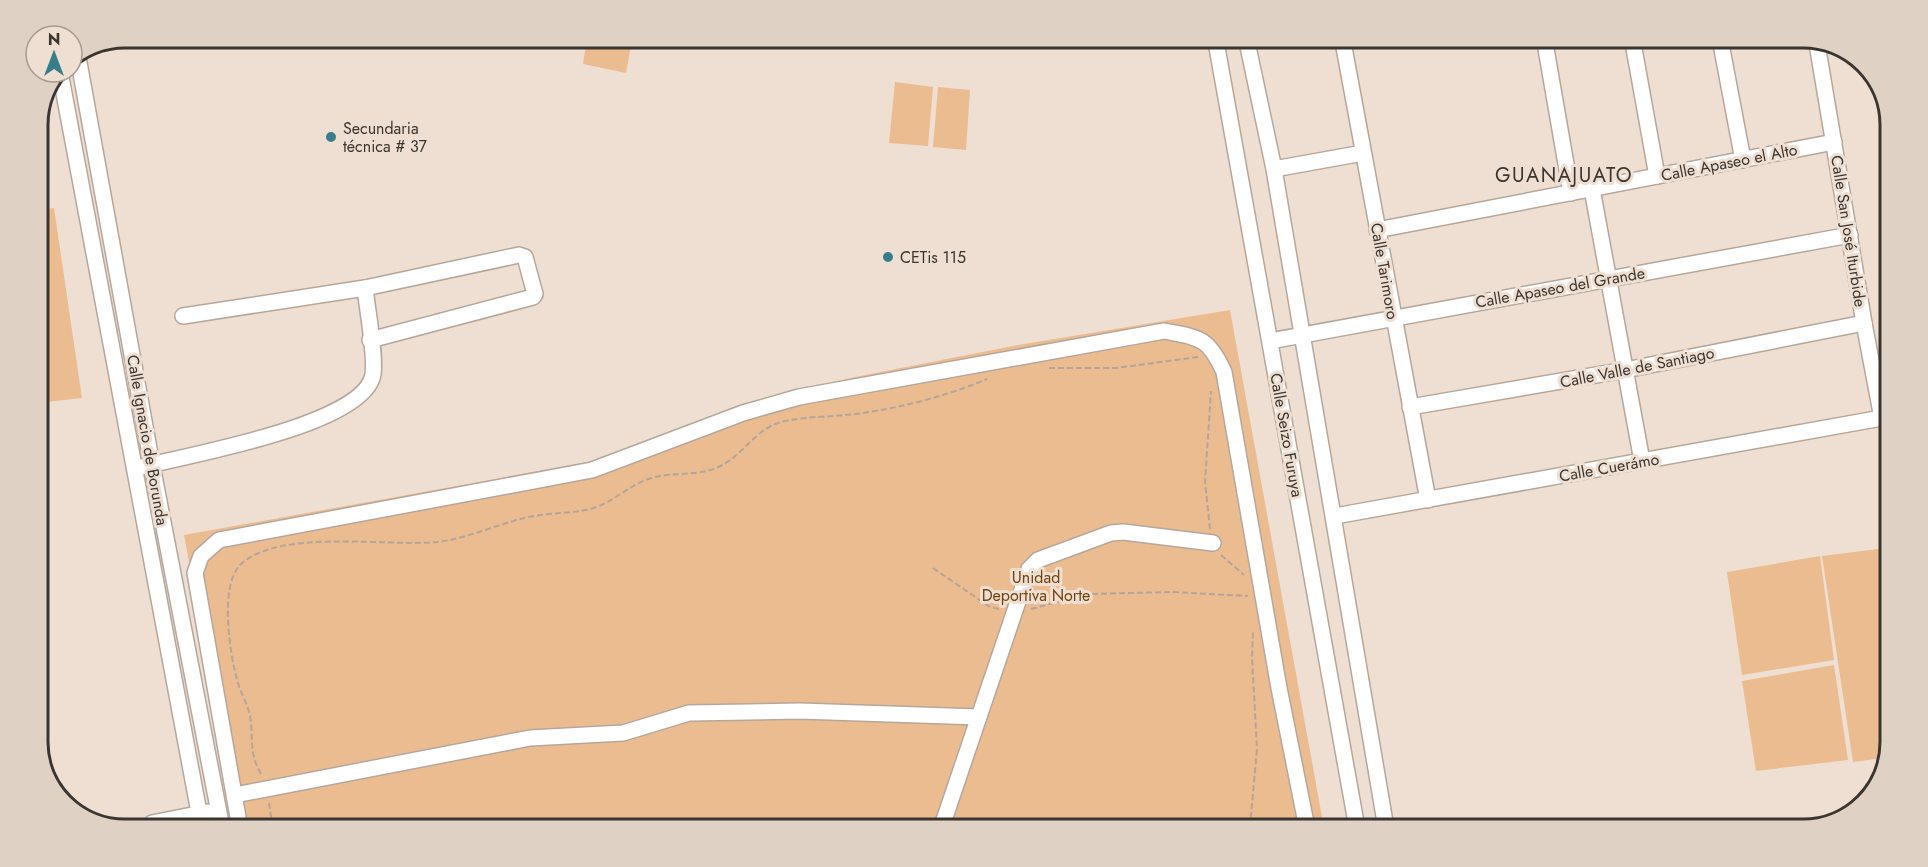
<svg xmlns="http://www.w3.org/2000/svg" width="1928" height="867" viewBox="0 0 1928 867" font-family="Jost,sans-serif">
<style>
.green{fill:#ecbc91}
.lines{fill:none;stroke-linecap:round;stroke-linejoin:round}
.minor-casing{stroke:#b5a79b;stroke-width:18}
.path{stroke:#b2a69c;stroke-width:2;stroke-dasharray:6 3;stroke-linecap:butt}
.minor{stroke:#fff;stroke-width:15}
.poi-dot{fill:#387e8a;stroke:#eedfd2;stroke-width:2}
.labels{text-anchor:middle;stroke-width:6;stroke-linejoin:round;paint-order:stroke}
.poi-label{font-size:16px;fill:#3b3530;stroke:#eedfd2;text-anchor:start}
.street-label{font-size:16px;fill:#3b3530;stroke:#eedfd2}
.park-label{font-size:16px;fill:#71430e;stroke:#eedfd2}
.quarter-label{font-size:20px;letter-spacing:1.5px;fill:#3b3530;stroke:#eedfd2}
.rim{fill:none;stroke:#3b3530;stroke-width:3}
</style>
<rect width="100%" height="100%" fill="#eedfd2"/>
<!-- green -->
<g class="green">
<polygon points="587,39 632,40 626,73 583,64"/>
<polygon points="895,82 933,87 928,146 889,143"/>
<polygon points="938,87 970,90 966,150 933,147"/>
<polygon points="38,138 46,194 38,195"/>
<polygon points="54,208 82,398 38,403 38,210"/>
<polygon points="1230,310 1324,828 238,823 184,535 596,461 679,433 757,400 855,377 1018,345"/>
<polygon points="1886,548 1884,758 1853,762 1822,556"/>
<polygon points="1820,556 1834,660 1742,675 1727,572"/>
<polygon points="1834,665 1848,760 1756,771 1742,681"/>
</g>
<g class="lines">
<defs>
<g id="minor">
<polyline points="1216,42 1357,828"/>
<polyline points="1247,42 1274,169 1386,828"/>
<polyline points="1343,42 1428,500"/>
<polyline points="1545,43 1571,193"/>
<polyline points="1633,43 1657,176"/>
<polyline points="1721,44 1743,160"/>
<polyline points="1817,44 1864,323 1882,418"/>
<polyline points="1821,44 1839,46"/>
<polyline points="78,57 152,465 221,823"/>
<polyline points="60,72 201,823"/>
<polyline points="1274,169 1363,153"/>
<polyline points="1592,189 1642,461"/>
<polyline points="1377,230 1834,142"/>
<polyline points="183,316 365,288 519,255 525,257 535,294 533,297 370,340"/>
<polyline points="1270,341 1850,235"/>
<polyline points="1410,407 1625,370 1864,323"/>
<path d="M142,467C187,455 366,425 373,374C376,356 367,308 365,288"/>
<polyline points="1335,516 1887,417"/>
<polyline points="235,795 530,738 623,733 689,713 800,711 979,717"/>
<polyline points="152,823 207,812"/>
<path d="M239,823L195,573L201,556L219,540L592,470L743,413L799,397L1164,331C1200,338 1208,337 1224,372L1279,688L1307,828"/>
<polyline points="942,826 1029,569 1038,560 1111,533 1123,532 1213,543"/>
</g>
</defs>
<!-- minor casing -->
<use href="#minor" class="minor-casing"/>
<!-- path -->
<g class="path">
<polyline points="1049,368 1116,368 1198,357"/>
<polyline points="1210,529 1205,482 1211,391"/>
<polyline points="1221,555 1244,575"/>
<polyline points="933,568 990,607 999,609"/>
<polyline points="1031,609 1087,594 1172,592 1248,596"/>
<path d="M261,774C248,751 254,739 250,716C248,705 241,694 238,683C230,656 219,587 240,565C278,528 387,547 437,542C471,538 501,522 534,516C555,512 579,514 599,506C617,499 632,483 652,478C673,472 696,476 716,468C742,458 753,430 781,422C806,416 831,417 856,414C900,408 947,396 987,379"/>
<polyline points="269,803 272,823"/>
<polyline points="1250,827 1257,749 1252,658 1253,632"/>
</g>
<!-- minor -->
<use href="#minor" class="minor"/>
</g>
<!-- markers -->
<g class="poi-dot">
<circle cx="331" cy="137" r="6"/>
<circle cx="888" cy="257" r="6"/>
</g>
<g class="labels">
<!-- poi labels -->
<g class="poi-label">
<text x="343" y="134">Secundaria<tspan x="343" dy="18">técnica # 37</tspan></text>
<text x="900" y="263">CETis 115</text>
</g>
<!-- street labels -->
<g class="street-label">
<text transform="translate(1729 162) rotate(-11)" y="6">Calle Apaseo el Alto</text>
<text transform="translate(1849 231) rotate(81)" y="6">Calle San José Iturbide</text>
<text transform="translate(1385 271) rotate(80)" y="6">Calle Tarimoro</text>
<text transform="translate(1560 287) rotate(-10)" y="6">Calle Apaseo del Grande</text>
<text transform="translate(1637 367) rotate(-11)" y="6">Calle Valle de Santiago</text>
<text transform="translate(1287 435) rotate(80)" y="6">Calle Seizo Furuya</text>
<text transform="translate(148 440) rotate(80)" y="6">Calle Ignacio de Borunda</text>
<text transform="translate(1609 467) rotate(-10)" y="6">Calle Cuerámo</text>
</g>
<!-- park labels -->
<g class="park-label">
<text x="1036" y="583">Unidad<tspan x="1036" dy="18">Deportiva Norte</tspan></text>
</g>
<!-- quarter labels -->
<g class="quarter-label">
<text x="1564" y="182">GUANAJUATO</text>
</g>
</g>
<!-- crop -->
<path d="M0 0H1928V867H0ZM125 48H1803A77 77 0 0 1 1880 125V742A77 77 0 0 1 1803 819H125A77 77 0 0 1 48 742V125A77 77 0 0 1 125 48Z" fill="#e0d1c5" fill-rule="evenodd"/>
<path class="rim" d="M125 48H1803A77 77 0 0 1 1880 125V742A77 77 0 0 1 1803 819H125A77 77 0 0 1 48 742V125A77 77 0 0 1 125 48Z"/>
<!-- north arrow -->
<g transform="translate(54 54)"><circle r="28" fill="#eedfd2" stroke="#a69b91" stroke-width="1.5"/>
<path d="M0-4.5L10 22L0 15L-10 22Z" fill="#387e8a"/>
<text y="-9" font-size="16" font-weight="bold" text-anchor="middle" fill="#3b3530">N</text>
</g>
</svg>
